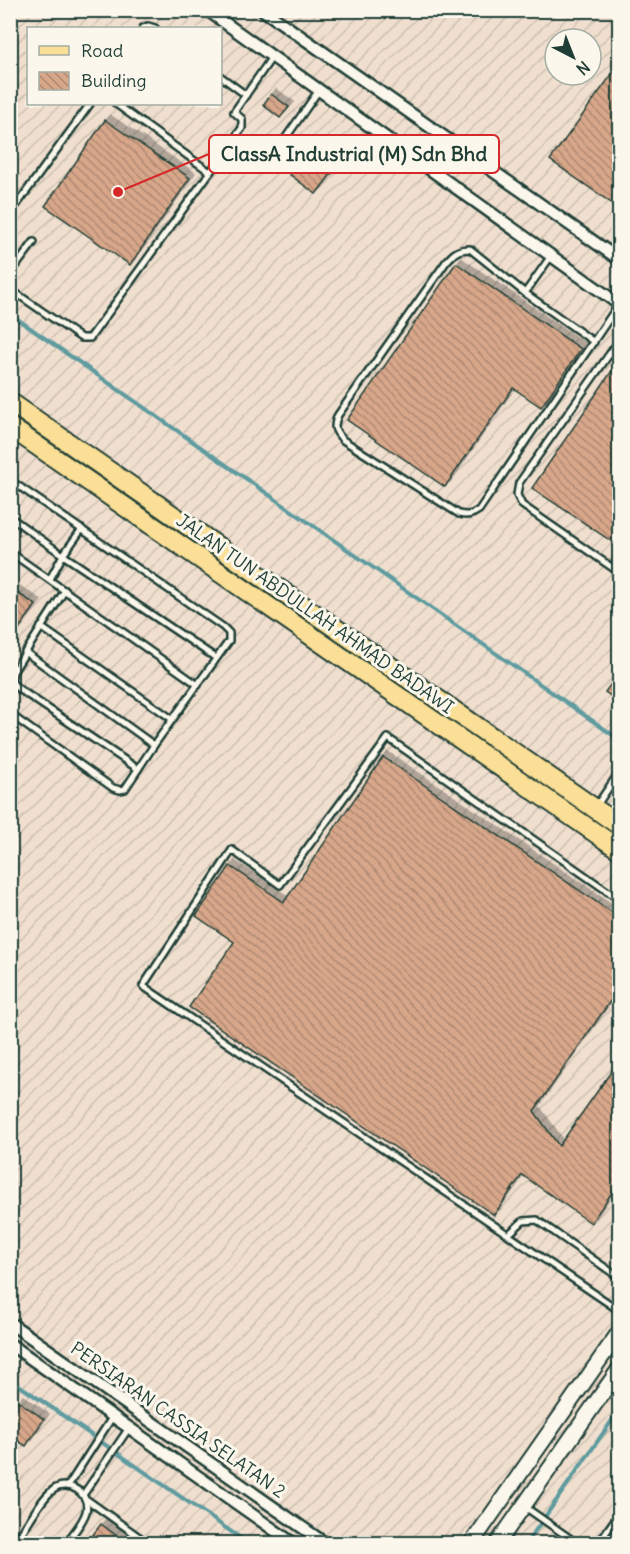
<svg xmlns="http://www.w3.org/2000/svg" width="630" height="1554" viewBox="0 0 630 1554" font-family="Delius,sans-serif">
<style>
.industrial{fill:url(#industrial-furrows);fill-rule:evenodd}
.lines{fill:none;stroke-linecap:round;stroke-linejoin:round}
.stream{stroke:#5f9b9f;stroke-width:4}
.building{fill:url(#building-back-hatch);stroke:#1f3d34;stroke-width:1.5;filter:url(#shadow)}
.service-casing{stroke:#1f3d34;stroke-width:10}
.minor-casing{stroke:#1f3d34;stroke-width:15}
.tertiary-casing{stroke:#1f3d34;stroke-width:18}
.primary-casing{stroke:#1f3d34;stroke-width:22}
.service{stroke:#fbf7ec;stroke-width:5}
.minor{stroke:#fbf7ec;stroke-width:10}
.tertiary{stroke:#fbf7ec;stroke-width:14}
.primary{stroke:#fbdf96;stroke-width:18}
.labels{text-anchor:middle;stroke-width:6;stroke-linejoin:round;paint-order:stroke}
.street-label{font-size:18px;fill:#1f3d34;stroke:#fbf7ec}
.leader{fill:none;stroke:#d62828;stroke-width:2}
.callout-dot{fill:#d62828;stroke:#fbf7ec;stroke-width:2}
.callout{fill:#fbf7ec;stroke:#d62828;stroke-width:2}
.callout-label{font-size:20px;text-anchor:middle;font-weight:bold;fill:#1f3d34}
</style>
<defs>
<pattern id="industrial-furrows" width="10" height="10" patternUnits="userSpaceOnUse" patternTransform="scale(1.5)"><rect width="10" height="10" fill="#f0dfcf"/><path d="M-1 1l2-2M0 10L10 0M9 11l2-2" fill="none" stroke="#cdc0b2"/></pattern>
<pattern id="building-back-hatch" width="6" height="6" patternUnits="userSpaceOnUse" patternTransform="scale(1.5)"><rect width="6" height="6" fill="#d8a78a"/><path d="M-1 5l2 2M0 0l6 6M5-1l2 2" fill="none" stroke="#af8972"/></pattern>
<filter id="shadow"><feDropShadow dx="5" dy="-5" stdDeviation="0" flood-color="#0004"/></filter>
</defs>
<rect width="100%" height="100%" fill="#fbf7ec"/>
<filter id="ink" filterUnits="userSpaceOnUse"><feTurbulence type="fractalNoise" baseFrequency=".0167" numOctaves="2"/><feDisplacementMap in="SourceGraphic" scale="12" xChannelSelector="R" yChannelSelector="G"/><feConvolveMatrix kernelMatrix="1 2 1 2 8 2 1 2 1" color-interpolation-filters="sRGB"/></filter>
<g filter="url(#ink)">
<!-- industrial -->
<path class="industrial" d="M11,11H619V1543H11ZM28,28H220V104H28ZM555,39H591V75H555Z"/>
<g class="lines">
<!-- stream -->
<g class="stream">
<polyline points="10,314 620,740"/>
<polyline points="10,1379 249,1544"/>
<polyline points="526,1544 620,1409"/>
</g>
</g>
<!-- building -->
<g class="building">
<polygon points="620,63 620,209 550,160"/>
<polygon points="271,94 289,107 280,118 263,105"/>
<polygon points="105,120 190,178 130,265 45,206"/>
<polygon points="311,145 338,165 316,194 289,174"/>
<polygon points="456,263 581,349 541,407 513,388 445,487 347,420"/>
<polygon points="620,359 620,547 532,488"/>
<polygon points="10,588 36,605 10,641"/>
<polygon points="620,671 620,702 605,692"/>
<polygon points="383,757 620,918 620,987 534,1111 559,1146 620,1059 620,1181 591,1223 522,1175 494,1215 189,1007 234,942 196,916 230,866 284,902"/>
<polygon points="18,1401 44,1419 26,1446 10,1436 10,1412"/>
<polygon points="101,1524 128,1544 86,1544"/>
</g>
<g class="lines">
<defs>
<g id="service">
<polyline points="143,28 148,26 155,28"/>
<polyline points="220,76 246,95"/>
<polyline points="116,104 210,172"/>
<polyline points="273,156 319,90"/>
<polyline points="10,214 90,104"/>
<polyline points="10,274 34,242"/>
<polyline points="10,289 81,338 90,338 242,128 242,119 234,112 272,57"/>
<polyline points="525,293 551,256"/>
<polyline points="620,339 519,483 517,495 522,505 620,573"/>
<path d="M594,342L525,293L470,249C458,249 454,253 446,262L338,415C333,427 334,430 343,440L459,514C467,516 472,515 479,510L619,304"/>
<polyline points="10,480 223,627 229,633 229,641 154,745 125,789 120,790 113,788 10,714"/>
<polyline points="10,517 63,555 216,658"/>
<polyline points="10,552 198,685"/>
<polyline points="50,579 63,555 82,529"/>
<polyline points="65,590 13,672 11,681 16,687 138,769"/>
<polyline points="41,627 172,719"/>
<polyline points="25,652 154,745"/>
<polyline points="597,805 620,771"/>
<polyline points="620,900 388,738 280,885 232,850 143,986 620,1311"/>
<polyline points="509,1234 523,1221 537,1220 620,1278"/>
<polyline points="68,1486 113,1416"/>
<polyline points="83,1495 129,1428"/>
<polyline points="86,1499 149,1544"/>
<polyline points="525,1507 578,1544"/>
<path d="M15,1544C24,1530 41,1498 53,1490C68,1479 91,1493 86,1512C83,1523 72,1534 66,1544"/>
<polyline points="598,1544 620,1512"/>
</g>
<g id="minor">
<polyline points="207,10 620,305"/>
<polyline points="263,10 620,260"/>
<polyline points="10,1323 326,1544"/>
<polyline points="10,1344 294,1544"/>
</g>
<g id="tertiary">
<polyline points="471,1544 620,1331"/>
<polyline points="497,1544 620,1368"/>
</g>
<g id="primary">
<polyline points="10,402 620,826"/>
<polyline points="10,427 620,850"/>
</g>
</defs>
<!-- service casing -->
<use href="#service" class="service-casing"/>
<!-- minor casing -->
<use href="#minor" class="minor-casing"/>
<!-- tertiary casing -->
<use href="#tertiary" class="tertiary-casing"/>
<!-- primary casing -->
<use href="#primary" class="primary-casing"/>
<!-- service -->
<use href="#service" class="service"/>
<!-- minor -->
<use href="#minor" class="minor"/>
<!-- tertiary -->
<use href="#tertiary" class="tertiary"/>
<!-- primary -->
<use href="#primary" class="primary"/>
</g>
</g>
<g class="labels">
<!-- street labels -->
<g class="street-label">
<text transform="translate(315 614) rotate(35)" y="6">JALAN TUN ABDULLAH AHMAD BADAWI</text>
<text transform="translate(178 1420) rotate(35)" y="6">PERSIARAN CASSIA SELATAN 2</text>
</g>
</g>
<!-- callouts -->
<path class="leader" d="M118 192L209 154"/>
<circle class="callout-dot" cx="118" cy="192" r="6"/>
<rect class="callout" x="209" y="135" width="290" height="38" rx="6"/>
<g class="callout-label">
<text x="354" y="161">ClassA Industrial (M) Sdn Bhd</text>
</g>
<!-- margin -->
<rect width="630" height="1554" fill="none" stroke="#fbf7ec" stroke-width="36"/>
<rect x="18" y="18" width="594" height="1518" fill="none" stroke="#1f3d34" stroke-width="2" filter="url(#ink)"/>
<!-- legend -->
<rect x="27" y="27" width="195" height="78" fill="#fbf7ec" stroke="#a3ada2" stroke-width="1.5"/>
<rect x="39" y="46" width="30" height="9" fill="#fbdf96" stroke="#a3ada2" stroke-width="1.5"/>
<text x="81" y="57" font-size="18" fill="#1f3d34">Road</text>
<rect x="39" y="72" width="30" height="18" fill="url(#building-back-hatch)" stroke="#a3ada2" stroke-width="1.5"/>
<text x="81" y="87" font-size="18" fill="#1f3d34">Building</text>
<!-- north arrow -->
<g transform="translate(573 57) rotate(138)"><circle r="28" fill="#fbf7ec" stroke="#a3ada2" stroke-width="1.5"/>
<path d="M0-4.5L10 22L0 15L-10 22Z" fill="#1f3d34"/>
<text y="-9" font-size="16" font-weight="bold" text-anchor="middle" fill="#1f3d34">N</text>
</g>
</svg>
